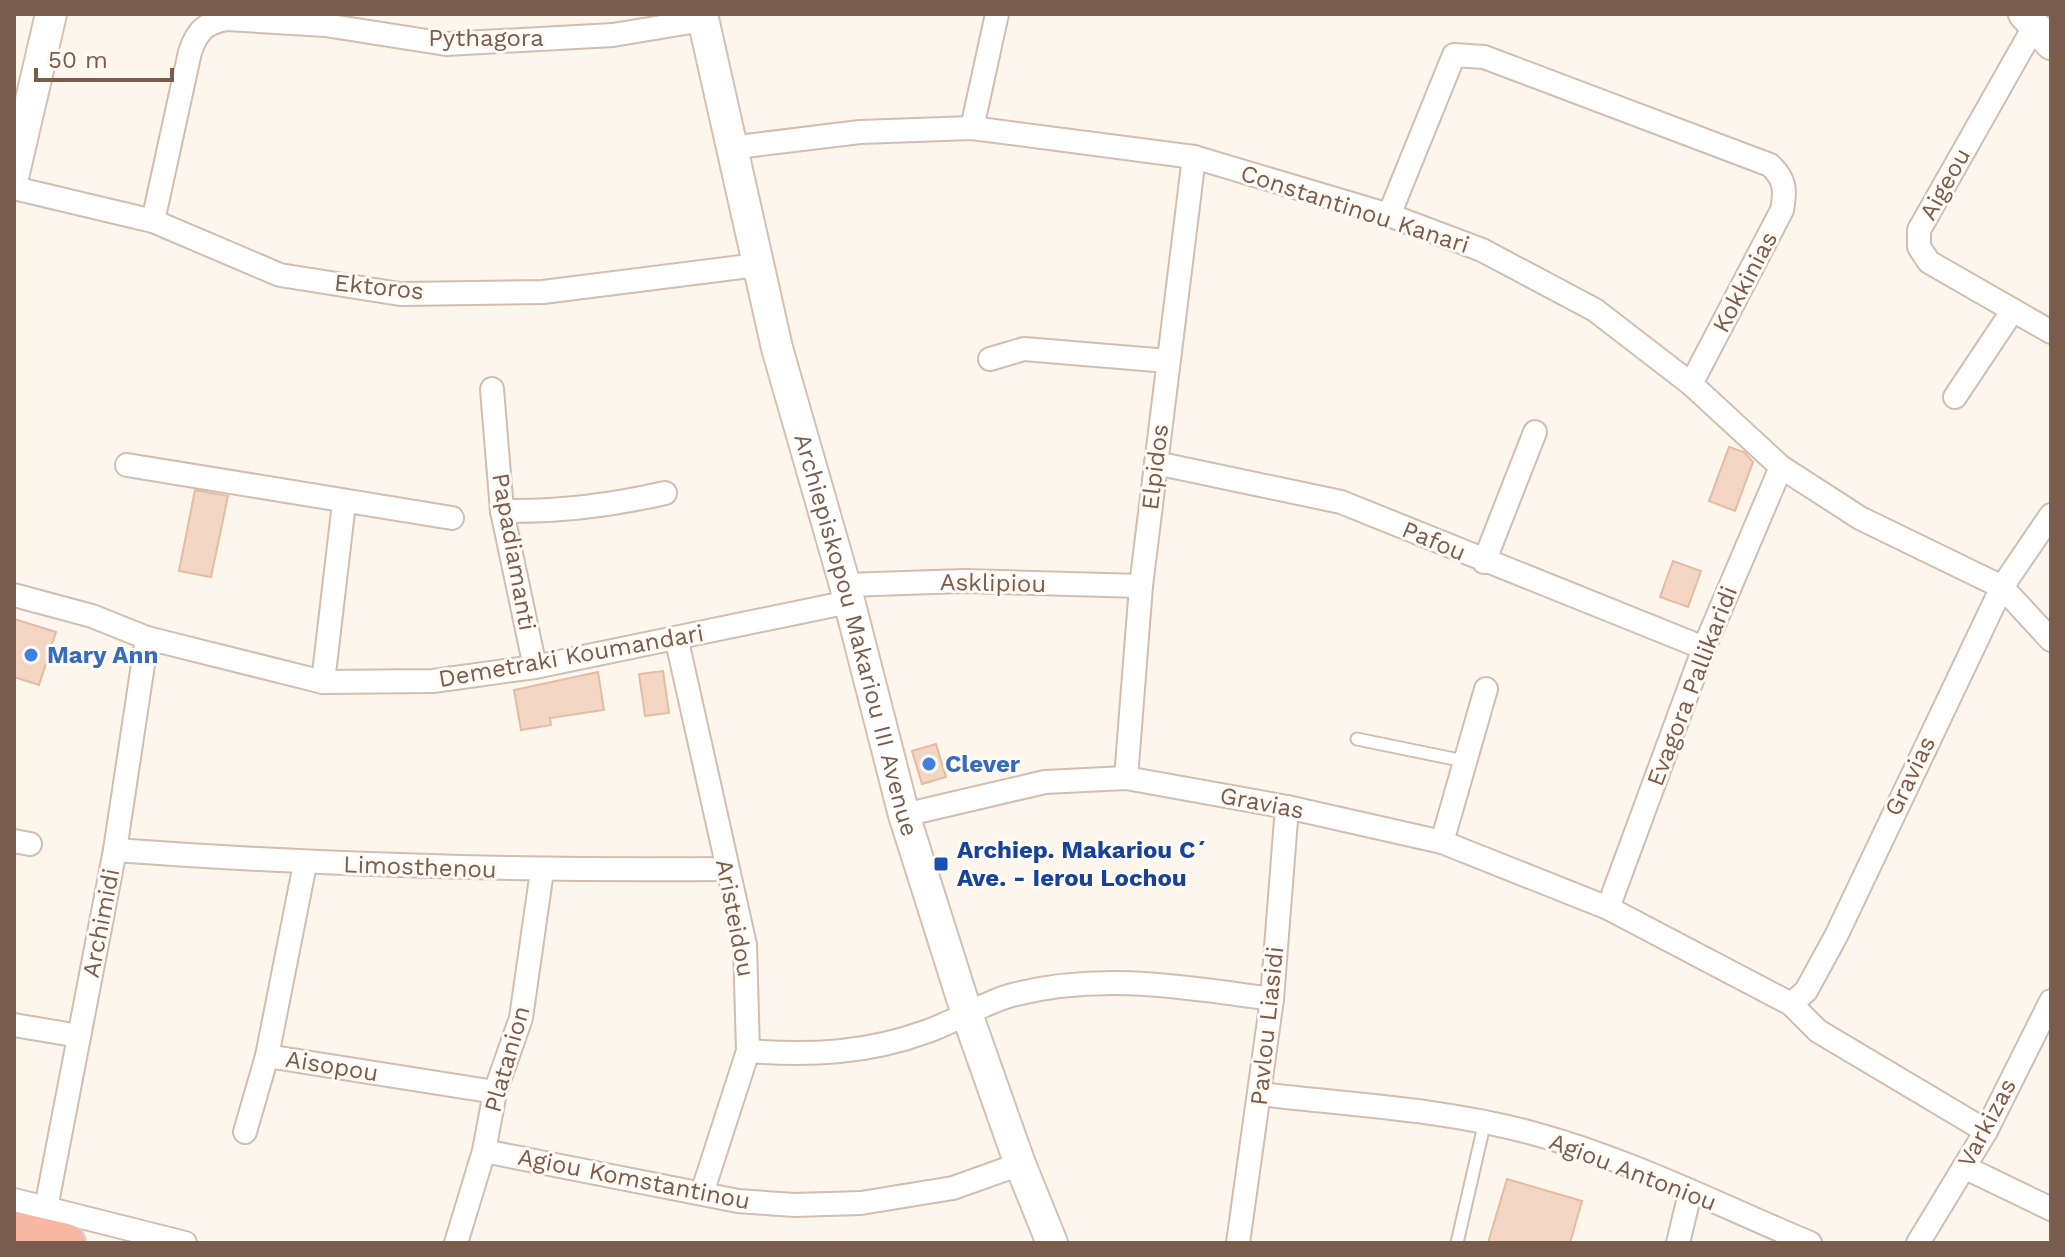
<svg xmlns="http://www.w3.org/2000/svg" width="2065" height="1257" viewBox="0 0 2065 1257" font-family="'Work Sans',sans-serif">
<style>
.building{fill:#f3d5c3;stroke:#e6bba3;stroke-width:2}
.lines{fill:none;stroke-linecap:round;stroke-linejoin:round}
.lane-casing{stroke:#d1beb0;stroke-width:15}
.street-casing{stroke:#d1beb0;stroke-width:26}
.secondary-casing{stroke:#d6c0b0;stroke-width:34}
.highway-casing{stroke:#dad1cd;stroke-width:42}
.lane{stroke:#fff;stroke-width:11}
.street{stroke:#fff;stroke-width:22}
.secondary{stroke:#fff;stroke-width:30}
.highway{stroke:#f7b7a3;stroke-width:38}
.shop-dot{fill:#3f7fe0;stroke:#fffaf3;stroke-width:3}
.transit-dot{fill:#1a4fb4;stroke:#fffaf3;stroke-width:3}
.labels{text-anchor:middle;stroke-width:6;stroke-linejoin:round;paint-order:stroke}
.street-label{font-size:24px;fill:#7a5c4d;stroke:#fffaf3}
.shop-label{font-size:24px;font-weight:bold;fill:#366cbe;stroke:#fffaf3;text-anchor:start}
.transit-label{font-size:24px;font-weight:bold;fill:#164399;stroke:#fffaf3;text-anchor:start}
</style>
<rect width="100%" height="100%" fill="#fdf6ec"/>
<!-- building -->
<g class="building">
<polygon points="1729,447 1744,452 1753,462 1735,511 1709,501"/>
<polygon points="195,490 228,496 211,577 179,571"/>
<polygon points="1673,561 1701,571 1688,607 1660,597"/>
<polygon points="14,619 56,632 39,685 14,677"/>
<polygon points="663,671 669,713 645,716 639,674"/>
<polygon points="598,672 604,710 550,718 551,725 521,730 514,690"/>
<polygon points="936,744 946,777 922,784 912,751"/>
<polygon points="1507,1179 1582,1201 1570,1243 1488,1243"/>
</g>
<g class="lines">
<defs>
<g id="lane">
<polyline points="1357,739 1464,761"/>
<polyline points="1457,1243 1485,1121"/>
</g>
<g id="street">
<polyline points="2034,27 1919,230 1919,247 1929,262 2051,332"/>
<polyline points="972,128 997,14"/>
<polyline points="729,148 860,132 972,128 1194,157 1389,215 1482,250 1595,310 1691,384 1781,467 1860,518 2002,587 2051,640"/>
<polyline points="14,188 153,221 280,275 400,294 543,292 757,265"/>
<path d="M1389,215L1454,55L1484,57L1770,165C1785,179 1786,190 1782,210L1691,384"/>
<path d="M153,221L190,52C197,31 205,23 227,19L325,25L446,44L613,35L703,20"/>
<polyline points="990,359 1024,349 1168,361"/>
<polyline points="492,389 502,511 535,667"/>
<polyline points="1955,397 2013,310"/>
<polyline points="1156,463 1341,502 1704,648"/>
<polyline points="127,465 452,518"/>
<path d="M502,511C559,512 609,506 665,493"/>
<polyline points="1484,562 1535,432"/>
<polyline points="845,585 964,581 1141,586"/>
<polyline points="14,595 92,616 147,638 323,682 433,681 535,667 849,602"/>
<polyline points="677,641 745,945 748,1051 702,1193"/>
<polyline points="323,682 344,503"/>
<polyline points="1126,778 1141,586 1194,157"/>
<polyline points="904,815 1045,782 1126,778 1287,807 1442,842 1608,908 1791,1004 1818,1031 1986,1131"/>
<polyline points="14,841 30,844"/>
<polyline points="1442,842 1486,689"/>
<path d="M115,850C319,865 522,871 726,869"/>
<polyline points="1608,908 1704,648 1781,467"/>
<polyline points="1791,1004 1806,991 1836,936 2002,587 2051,515"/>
<polyline points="14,1025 79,1036"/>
<path d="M748,1051C811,1056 869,1053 928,1031C956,1021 983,1003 1012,995C1101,972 1183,987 1272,999"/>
<polyline points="267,1056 495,1092"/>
<path d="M1261,1094C1351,1105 1445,1109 1532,1133C1629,1159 1719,1205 1810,1243"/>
<polyline points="245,1132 267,1056 305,864"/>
<polyline points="484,1151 738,1201 794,1205 861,1203 953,1188 1020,1164"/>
<polyline points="1964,1167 2051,1209"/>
<polyline points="14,1200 185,1243"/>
<polyline points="46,1208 115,850 147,638"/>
<polyline points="456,1243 484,1151 495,1092 521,1018 542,871"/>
<polyline points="1238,1243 1272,999 1287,807"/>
<polyline points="1678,1243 1690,1193"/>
<polyline points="1918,1243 1986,1131 2051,1001"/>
</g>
<g id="secondary">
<path id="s1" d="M702,14L777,348L845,585L904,815L967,1014L1020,1164L1052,1243"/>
<polyline points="2024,14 2051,44"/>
<polyline points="14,173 51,14"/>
</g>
<polyline id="highway" points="14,1231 66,1243"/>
</defs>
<!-- lane casing -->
<use href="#lane" class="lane-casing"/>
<!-- street casing -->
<use href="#street" class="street-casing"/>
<!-- secondary casing -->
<use href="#secondary" class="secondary-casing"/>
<!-- highway casing -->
<use href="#highway" class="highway-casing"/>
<!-- lane -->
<use href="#lane" class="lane"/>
<!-- street -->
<use href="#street" class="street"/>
<!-- secondary -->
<use href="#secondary" class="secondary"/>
<!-- highway -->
<use href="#highway" class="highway"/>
</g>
<!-- markers -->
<g class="shop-dot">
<circle cx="31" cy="655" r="8"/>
<circle cx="929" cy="764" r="8"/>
</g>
<rect class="transit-dot" x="933" y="856" width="16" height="16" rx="4"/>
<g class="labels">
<!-- street labels -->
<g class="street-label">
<text x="486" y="46">Pythagora</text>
<text transform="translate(1945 184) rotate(-61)" y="8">Aigeou</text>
<text transform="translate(1355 209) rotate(18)" y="8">Constantinou Kanari</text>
<text transform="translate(1745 282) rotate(-62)" y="8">Kokkinias</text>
<text transform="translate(379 287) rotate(6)" y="8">Ektoros</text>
<text transform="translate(1155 467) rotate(-83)" y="8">Elpidos</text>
<text transform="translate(1434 541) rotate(23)" y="8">Pafou</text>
<text transform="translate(514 552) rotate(80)" y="8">Papadiamanti</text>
<text transform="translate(993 583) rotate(1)" y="8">Asklipiou</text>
<text dy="8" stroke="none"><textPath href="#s1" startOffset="640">Archiepiskopou Makariou III Avenue</textPath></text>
<text transform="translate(571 656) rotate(-10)" y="8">Demetraki Koumandari</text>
<text transform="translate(1692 686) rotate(-69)" y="8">Evagora Pallikaridi</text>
<text transform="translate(1910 776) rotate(-64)" y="8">Gravias</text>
<text transform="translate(1262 803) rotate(11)" y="8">Gravias</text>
<text transform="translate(420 867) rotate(2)" y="8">Limosthenou</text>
<text transform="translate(735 918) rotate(79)" y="8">Aristeidou</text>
<text transform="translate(101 923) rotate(-79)" y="8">Archimidi</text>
<text transform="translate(1267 1026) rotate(-84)" y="8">Pavlou Liasidi</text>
<text transform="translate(507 1059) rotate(-74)" y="8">Platanion</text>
<text transform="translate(332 1066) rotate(9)" y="8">Aisopou</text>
<text transform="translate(1987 1123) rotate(-62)" y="8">Varkizas</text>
<text transform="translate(1633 1172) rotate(21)" y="8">Agiou Antoniou</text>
<text transform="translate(634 1179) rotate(11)" y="8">Agiou Komstantinou</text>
</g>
<!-- shop labels -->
<g class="shop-label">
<text x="47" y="663">Mary Ann</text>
<text x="945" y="772">Clever</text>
</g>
<!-- transit labels -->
<g class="transit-label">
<text x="957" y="858">Archiep. Makariou C´<tspan x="957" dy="28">Ave. - Ierou Lochou</tspan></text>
</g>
</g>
<!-- border -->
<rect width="2065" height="1257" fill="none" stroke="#7a5c4d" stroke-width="32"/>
<!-- scale -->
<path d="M36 68v12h136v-12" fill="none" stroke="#7a5c4d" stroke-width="4"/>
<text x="48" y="68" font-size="24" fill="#7a5c4d" stroke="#fffaf3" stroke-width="6" paint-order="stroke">50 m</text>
</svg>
